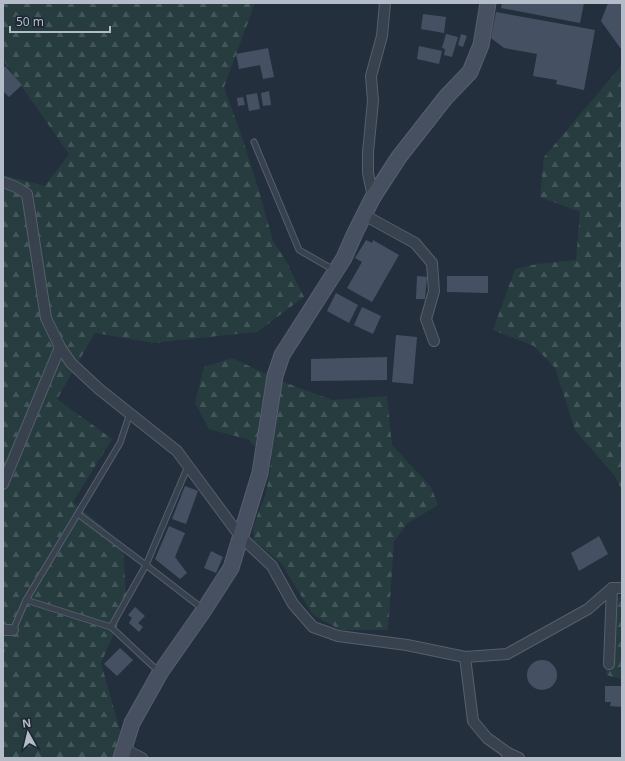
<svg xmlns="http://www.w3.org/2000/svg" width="625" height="761" viewBox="0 0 625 761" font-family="'Noto Sans',sans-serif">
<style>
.forest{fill:url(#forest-firs)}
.building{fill:#455162}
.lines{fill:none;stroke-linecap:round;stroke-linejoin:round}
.lane-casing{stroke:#565f6c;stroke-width:7}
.street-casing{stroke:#565f6c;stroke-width:12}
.secondary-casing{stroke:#565f6c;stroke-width:17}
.path{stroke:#44595c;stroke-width:2.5;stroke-dasharray:3 3;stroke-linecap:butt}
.lane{stroke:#38414e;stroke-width:5}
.street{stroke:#38414e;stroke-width:10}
.secondary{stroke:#465061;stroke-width:15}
</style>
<defs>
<pattern id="forest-firs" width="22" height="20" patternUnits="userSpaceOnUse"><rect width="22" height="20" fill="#263c3f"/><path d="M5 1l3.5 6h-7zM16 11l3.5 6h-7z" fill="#435659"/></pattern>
</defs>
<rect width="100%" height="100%" fill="#242f3e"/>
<!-- forest -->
<g class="forest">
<polygon points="3,3 255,3 224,87 244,143 259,191 273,241 286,261 304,297 257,332 153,343 95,333 57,399 112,439 73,502 123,544 126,599 118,624 101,663 128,758 3,758 3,175 45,186 69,154 3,60"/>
<polygon points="622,65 622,490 614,475 575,430 555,368 534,346 493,330 515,269 537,264 576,260 580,212 540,197 544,157"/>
<polygon points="232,358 281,381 332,400 387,396 392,445 431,487 438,505 408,523 394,541 388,630 341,630 313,615 281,563 254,541 253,527 266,493 272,459 251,443 250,440 209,429 195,403 204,367"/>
<polygon points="622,595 622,679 606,675 609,605"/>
</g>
<!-- building -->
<g class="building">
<polygon points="502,3 584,3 580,23 501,8"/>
<polygon points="608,3 622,4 622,45 621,49 601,21"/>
<polygon points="496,12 595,30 584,90 556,84 557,80 533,76 537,54 504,48 491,38"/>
<polygon points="423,14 446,17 444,33 421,29"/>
<polygon points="446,34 458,37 452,57 444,55 445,49 442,48"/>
<polygon points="461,34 467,36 463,47 458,45"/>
<polygon points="419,46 442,51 439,64 417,59"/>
<polygon points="268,48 274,77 263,79 260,65 239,69 236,54"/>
<polygon points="5,66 22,85 9,97 3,91 3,69"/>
<polygon points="269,91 271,105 263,106 261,93"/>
<polygon points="257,93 260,109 249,111 246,95"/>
<polygon points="243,97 245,105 238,106 237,98"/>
<polygon points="366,240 372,243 373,240 399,255 372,302 347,288 362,262 355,258"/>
<polygon points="417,276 427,277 425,299 416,299"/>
<polygon points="447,276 488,276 488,293 447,292"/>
<polygon points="336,293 358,305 349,323 327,311"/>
<polygon points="362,307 381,316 373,334 354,325"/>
<polygon points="396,335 417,337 413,384 392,382"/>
<polygon points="387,357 387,380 311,381 311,359"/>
<polygon points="185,486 198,491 186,524 172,519"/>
<polygon points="169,526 185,533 175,557 187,573 180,579 155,559"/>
<polygon points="599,536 608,554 579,571 571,553"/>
<polygon points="211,551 223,557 216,573 204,568"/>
<polygon points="135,607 145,616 138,623 143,627 139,632 129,623 132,618 128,615"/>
<polygon points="120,648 133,660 117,676 104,664"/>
<circle cx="542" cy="675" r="15"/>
<polygon points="605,686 622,686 622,707 610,706 611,702 605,702"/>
</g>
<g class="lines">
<defs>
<g id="lane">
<polyline points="254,142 299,250 334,270"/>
<polyline points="78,514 146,565 203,609"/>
<polyline points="26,600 111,627 146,565 188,466"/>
<polyline points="111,627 158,671"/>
<polyline points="13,630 26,600 120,443 130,413"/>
</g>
<g id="street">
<polyline points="3,182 16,187 27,194 46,318 60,347 71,363 99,389 177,451 240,536 272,566 293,604 313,627 338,636 407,645 465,657 507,654 588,609 612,588 622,588"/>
<polyline points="373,197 368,173 368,152 373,101 371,76 382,36 385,3"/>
<polyline points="364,215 415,243 432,263 434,291 426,319 434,341"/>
<polyline points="3,484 60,347"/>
<polyline points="3,629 5,630 13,630"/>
<polyline points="465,657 473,721 487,738 508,753 507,758"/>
<polyline points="609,664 612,588"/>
<polyline points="124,749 142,758"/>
<polyline points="508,753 519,758"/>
</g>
<polyline id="secondary" points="121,758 132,723 160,673 204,610 231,568 260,473 275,376 282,355 344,258 355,233 373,197 399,157 446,97 470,72 481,45 488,3"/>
</defs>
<!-- lane casing -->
<use href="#lane" class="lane-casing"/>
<!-- street casing -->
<use href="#street" class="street-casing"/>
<!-- secondary casing -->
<use href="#secondary" class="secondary-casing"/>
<!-- path -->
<polyline class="path" points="3,652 8,641"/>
<!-- lane -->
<use href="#lane" class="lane"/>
<!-- street -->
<use href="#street" class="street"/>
<!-- secondary -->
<use href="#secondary" class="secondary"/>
</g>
<!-- border -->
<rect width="625" height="761" fill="none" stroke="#b4bcc9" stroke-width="8"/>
<!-- north arrow -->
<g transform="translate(28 733) rotate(352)" stroke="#1d2633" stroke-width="3" paint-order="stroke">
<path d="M0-3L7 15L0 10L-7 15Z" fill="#b4bcc9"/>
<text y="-6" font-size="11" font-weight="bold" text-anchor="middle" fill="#b4bcc9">N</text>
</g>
<!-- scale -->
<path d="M10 26v6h100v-6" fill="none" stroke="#b4bcc9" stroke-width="2"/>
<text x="16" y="26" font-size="12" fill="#b4bcc9" stroke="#1d2633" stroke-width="3" paint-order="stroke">50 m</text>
</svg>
